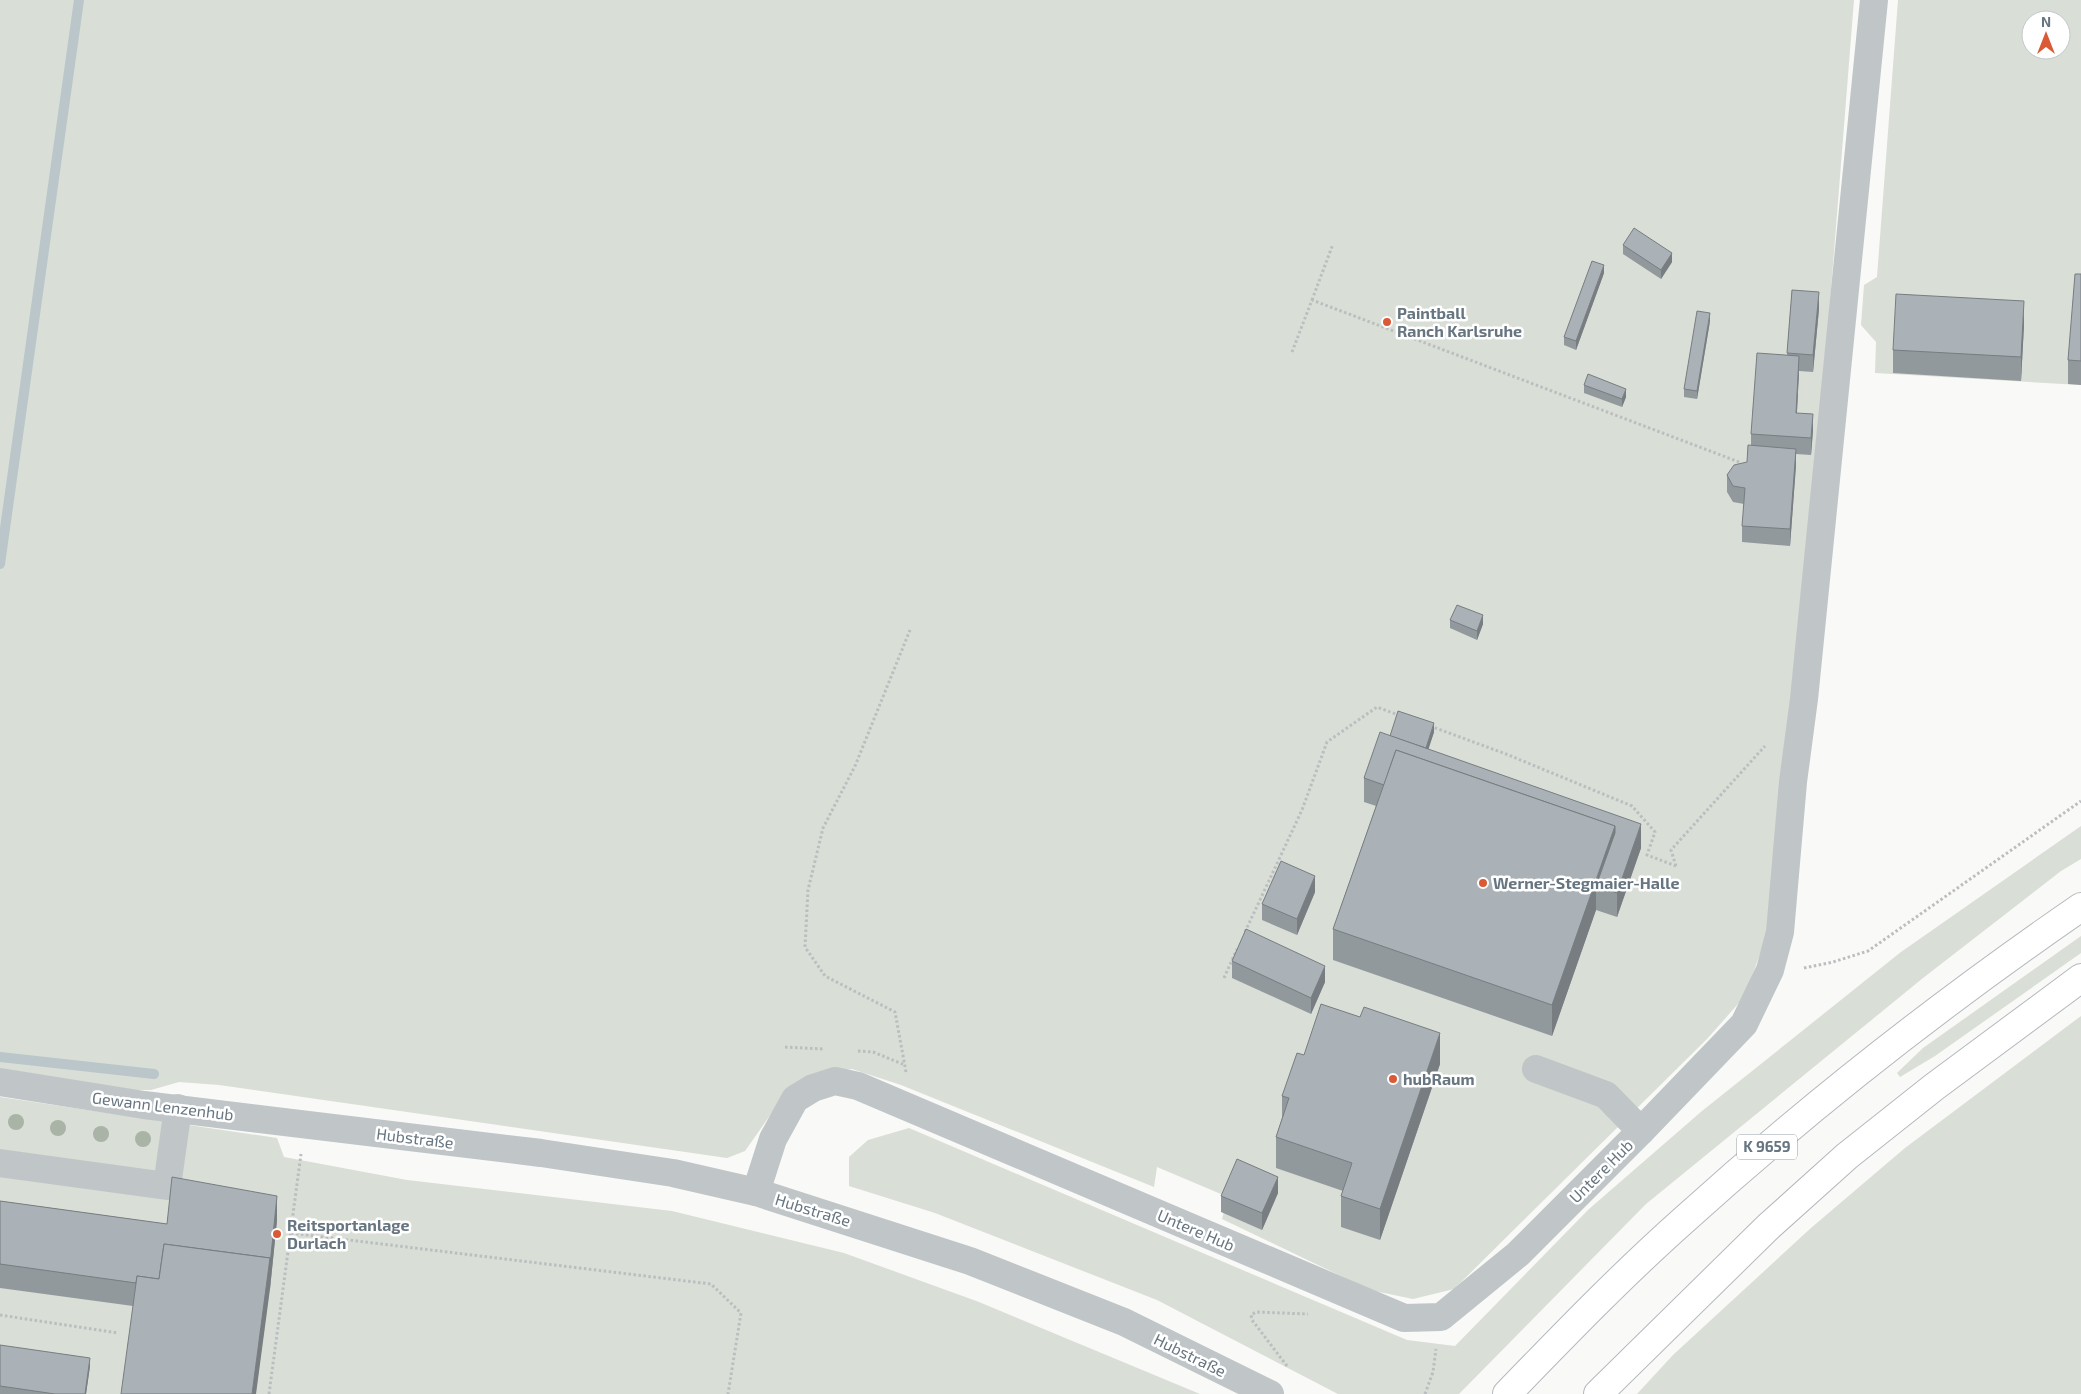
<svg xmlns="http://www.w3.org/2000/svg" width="2081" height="1394" viewBox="0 0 2081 1394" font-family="'Exo 2',sans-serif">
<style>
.green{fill:#d9ded6;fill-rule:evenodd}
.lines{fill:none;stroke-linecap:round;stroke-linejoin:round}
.stream{stroke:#bac6ca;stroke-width:10}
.major-casing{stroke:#b4b9bd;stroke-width:30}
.path{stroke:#bbbec0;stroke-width:3;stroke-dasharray:2.5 2.5;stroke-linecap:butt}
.minor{stroke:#c0c5c8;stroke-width:28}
.major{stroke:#fff;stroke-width:28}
.tree{fill:#a9b3a6}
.wall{fill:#92999d}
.shaded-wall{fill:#777d80}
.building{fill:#aab2b7;stroke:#777d80}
.poi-dot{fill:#da5936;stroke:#fff;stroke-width:2}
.labels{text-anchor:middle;stroke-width:5;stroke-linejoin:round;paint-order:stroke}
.shield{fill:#fff;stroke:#949ea6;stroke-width:1}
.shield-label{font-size:15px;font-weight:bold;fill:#667580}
.poi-label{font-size:16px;font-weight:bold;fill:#667580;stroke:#fff;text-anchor:start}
.street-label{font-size:16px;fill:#667580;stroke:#fff}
</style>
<rect width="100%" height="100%" fill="#f9f9f7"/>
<!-- green -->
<g class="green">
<polygon points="0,0 1854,0 1812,529 1771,923 1745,996 1707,1039 1454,1289 1413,1299 1370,1290 1222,1219 1228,1197 1157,1167 1154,1187 901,1085 852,1069 814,1074 790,1087 745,1151 727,1158 219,1085 179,1082 151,1090 103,1090 0,1074"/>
<path d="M1898,0H2081V385L1875,373L1876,342L1861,325L1864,285L1877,277ZM2031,20H2061V50H2031Z"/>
<polygon points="2081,826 2081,859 2061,871 1923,978 1646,1204 1459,1394 1338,1394 1157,1300 935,1213 849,1186 849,1157 868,1140 909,1128 1407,1340 1455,1346 1589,1209 1702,1111 1901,952"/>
<polygon points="2081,936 2081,953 1935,1056 1900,1077 1897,1073 1923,1048"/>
<polygon points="2081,1016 2081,1394 1637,1394 1673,1355 1811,1228 1905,1148"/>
<polygon points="0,1097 277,1138 284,1157 407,1180 672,1211 844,1253 979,1302 1200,1394 0,1394"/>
</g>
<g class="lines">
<!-- stream -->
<g class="stream">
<polyline points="0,564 79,0"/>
<polyline points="0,1057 154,1074"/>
</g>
<defs>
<g id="major">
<path d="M1507,1394C1565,1334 1623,1274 1685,1219C1810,1106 1943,1002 2081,907"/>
<polyline points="1598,1394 1768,1227 1847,1156 1934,1087 2081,978"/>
</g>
</defs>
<!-- major casing -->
<use href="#major" class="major-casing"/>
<!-- path -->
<g class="path">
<polyline points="1312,300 1333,244"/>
<polyline points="1292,352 1312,300 1739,462"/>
<polyline points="1430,726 1506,754 1632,806 1655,832 1647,855 1676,866"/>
<polyline points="1676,866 1671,850 1765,746"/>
<polyline points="1245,932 1302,810 1327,742 1377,707 1401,716"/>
<polyline points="1804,968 1833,962 1868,951 2081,801"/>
<polyline points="1224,978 1237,949"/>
<polyline points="785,1047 824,1049"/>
<polyline points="858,1051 873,1052 905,1065"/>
<polyline points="906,1072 895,1012 825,976 805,947 808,890 823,828 855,766 910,630"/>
<polyline points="291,1233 711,1284 741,1313 728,1394"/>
<polyline points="0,1315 118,1333"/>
<polyline points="1287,1366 1252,1320 1251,1315 1256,1312 1308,1314"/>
<polyline points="269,1394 301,1154"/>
<polyline points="1425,1394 1433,1372 1436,1349"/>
</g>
<!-- minor -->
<g class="minor">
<polyline points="1536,1069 1606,1095 1641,1131"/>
<polyline points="0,1082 144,1105 541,1153 673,1173 756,1192 970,1261 1124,1322 1270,1394"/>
<polyline points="0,1163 167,1186 178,1108"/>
<polyline points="756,1192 773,1139 795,1099 813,1088 835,1081 858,1086 1404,1318 1441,1317 1518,1254 1641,1131 1744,1024 1770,970 1780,932 1793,782 1804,699 1874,0"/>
</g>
<!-- major -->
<use href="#major" class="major"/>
</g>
<!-- trees -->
<g class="tree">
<circle cx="16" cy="1122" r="8"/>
<circle cx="58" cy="1128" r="8"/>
<circle cx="101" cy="1134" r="8"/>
<circle cx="143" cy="1139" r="8"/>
</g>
<!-- wall -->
<g class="wall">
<polygon points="1623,245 1672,262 1661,279 1623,254"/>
<polygon points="1604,273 1576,350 1564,345 1564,337"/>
<polygon points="2081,274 2081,385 2068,384 2068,360"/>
<polygon points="1792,290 1819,309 1813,372 1799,371 1797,413 1813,430 1811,455 1796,454 1796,465 1790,546 1742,542 1742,526 1744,504 1733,502 1727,492 1727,475 1747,462 1751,446 1751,434 1787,355"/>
<polygon points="1710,321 1697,399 1684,397 1684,389"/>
<polygon points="2024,325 2021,381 1893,373 1893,350"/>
<polygon points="1584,385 1626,397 1622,407 1584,393"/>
<polygon points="1450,620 1483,624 1477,640 1450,628"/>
<polygon points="1434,732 1428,749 1641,848 1617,917 1596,910 1552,1036 1333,960 1333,929 1376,806 1364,802 1364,778 1390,736"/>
<polygon points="1315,892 1297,935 1262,920 1262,904"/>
<polygon points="1232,961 1325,982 1311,1014 1232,978"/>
<polygon points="1304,1055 1440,1064 1380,1240 1341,1227 1341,1196 1343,1191 1276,1168 1276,1137 1282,1118 1282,1096"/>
<polygon points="1278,1193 1262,1230 1221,1212 1221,1196"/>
<polygon points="0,1201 167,1224 277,1220 270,1289 133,1306 0,1288"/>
<polygon points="0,1345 90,1366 86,1394 0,1394"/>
</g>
<!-- shaded-wall -->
<g class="shaded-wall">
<polygon points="1672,253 1672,262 1661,279 1661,270"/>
<polygon points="1604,265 1604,273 1576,350 1576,341"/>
<polygon points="1819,292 1819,309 1813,372 1813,355"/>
<polygon points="2024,301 2024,325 2021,381 2021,357"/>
<polygon points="1710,313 1710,321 1697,399 1697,391"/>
<polygon points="1799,356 1799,372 1796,429 1796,413"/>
<polygon points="1626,389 1626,397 1622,407 1622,399"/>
<polygon points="1813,414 1813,430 1811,455 1811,438"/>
<polygon points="1796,449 1796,465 1790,546 1790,529"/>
<polygon points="1483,615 1483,624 1477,640 1477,631"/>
<polygon points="1434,723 1434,732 1425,760 1425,752"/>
<polygon points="1641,824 1641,848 1617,917 1617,893"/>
<polygon points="1615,826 1615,857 1596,886 1596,910 1552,1036 1552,1005"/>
<polygon points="1315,876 1315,892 1297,935 1297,919"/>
<polygon points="1325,966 1325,982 1311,1014 1311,998"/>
<polygon points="1440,1033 1440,1064 1380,1240 1380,1209"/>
<polygon points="1278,1177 1278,1193 1262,1230 1262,1213"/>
<polygon points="277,1196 277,1220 270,1289 256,1394 252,1394"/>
<polygon points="90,1358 90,1366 86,1394 85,1394"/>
</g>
<!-- building -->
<g class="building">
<polygon points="1634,228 1672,253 1661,270 1623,245"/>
<polygon points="1592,261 1604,265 1576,341 1564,337"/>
<polygon points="2075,274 2081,274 2081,361 2068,360"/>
<polygon points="1792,290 1819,292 1813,355 1787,353"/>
<polygon points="1896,294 2024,301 2021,357 1893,350"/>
<polygon points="1697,311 1710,313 1697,391 1684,389"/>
<polygon points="1757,353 1799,356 1796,413 1813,414 1811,438 1751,434"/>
<polygon points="1588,374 1626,389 1622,399 1584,385"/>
<polygon points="1748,445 1796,449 1790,529 1742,526 1745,488 1733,486 1727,475 1734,465 1747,462"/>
<polygon points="1457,605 1483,615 1477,631 1450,620"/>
<polygon points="1398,711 1434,723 1426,748 1390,736"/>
<polygon points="1380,732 1641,824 1617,893 1596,886 1615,833 1615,826 1396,750 1384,785 1364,778"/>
<polygon points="1396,750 1615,826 1552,1005 1333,929"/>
<polygon points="1281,861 1315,876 1297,919 1262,904"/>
<polygon points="1246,929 1325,966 1311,998 1232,961"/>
<polygon points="1321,1004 1360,1017 1364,1007 1440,1033 1380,1209 1341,1196 1352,1163 1276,1137 1289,1098 1282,1096 1297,1053 1304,1055"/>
<polygon points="1237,1159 1278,1177 1262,1213 1221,1196"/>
<polygon points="172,1177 277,1196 270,1265 270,1258 164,1244 159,1279 137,1276 136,1283 0,1264 0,1201 167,1224"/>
<polygon points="164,1244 270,1258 252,1394 121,1394 137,1276 159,1279"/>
<polygon points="0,1345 90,1358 85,1394 55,1394 0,1386"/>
</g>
<!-- markers -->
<g class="poi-dot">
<circle cx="1387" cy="322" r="5"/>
<circle cx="1483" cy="883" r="5"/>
<circle cx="1393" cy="1079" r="5"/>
<circle cx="277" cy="1234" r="5"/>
</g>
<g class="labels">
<!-- shield labels -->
<rect class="shield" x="1737" y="1134.5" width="60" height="25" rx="4"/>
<g class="shield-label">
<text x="1767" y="1152">K 9659</text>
</g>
<!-- poi labels -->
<g class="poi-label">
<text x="1397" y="319">Paintball<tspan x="1397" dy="18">Ranch Karlsruhe</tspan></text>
<text x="1493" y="889">Werner-Stegmaier-Halle</text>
<text x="1403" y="1085">hubRaum</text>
<text x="287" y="1231">Reitsportanlage<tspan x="287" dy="18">Durlach</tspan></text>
</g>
<!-- street labels -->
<g class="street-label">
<text transform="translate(163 1106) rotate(7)" y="6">Gewann Lenzenhub</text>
<text transform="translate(415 1138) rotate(7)" y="6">Hubstraße</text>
<text transform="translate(1601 1171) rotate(-45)" y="6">Untere Hub</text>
<text transform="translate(813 1210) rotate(17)" y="6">Hubstraße</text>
<text transform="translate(1196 1230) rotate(23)" y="6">Untere Hub</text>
<text transform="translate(1190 1355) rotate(26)" y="6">Hubstraße</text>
</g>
</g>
<!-- north arrow -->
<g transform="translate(2046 35)"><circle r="24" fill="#ffffff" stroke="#c2c8cc"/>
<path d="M0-4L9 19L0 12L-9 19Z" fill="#da5936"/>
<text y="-8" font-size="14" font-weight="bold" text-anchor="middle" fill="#667580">N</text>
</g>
</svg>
